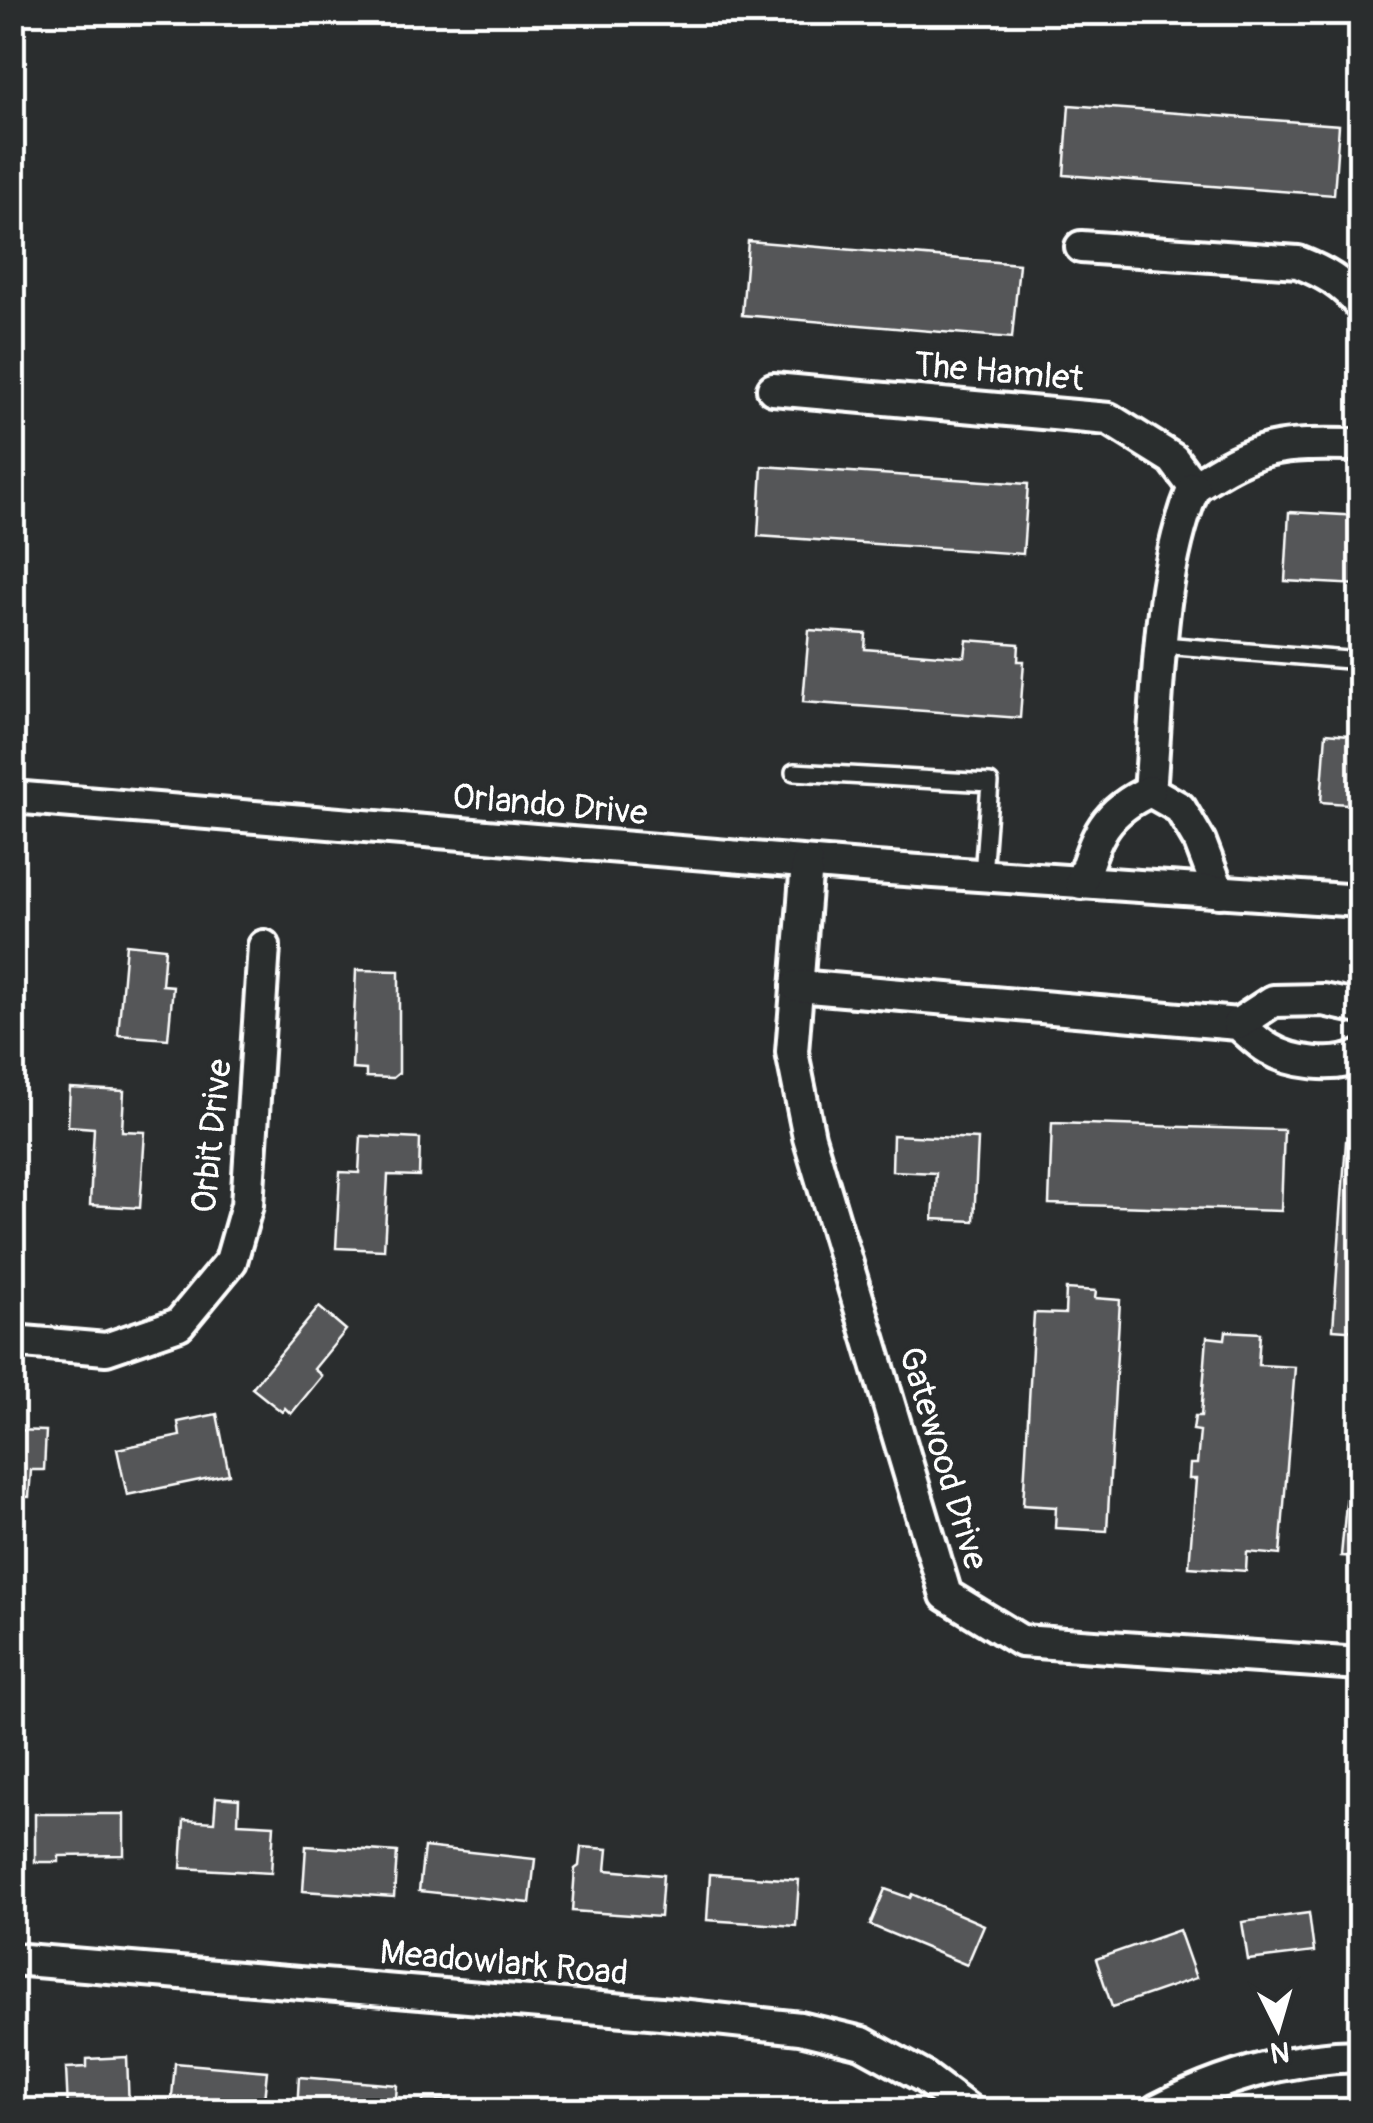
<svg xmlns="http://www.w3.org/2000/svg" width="1373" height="2123" viewBox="0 0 1373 2123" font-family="Pangolin,sans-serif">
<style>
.building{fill:#555758;stroke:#fff;stroke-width:2.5}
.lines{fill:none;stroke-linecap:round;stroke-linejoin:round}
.service-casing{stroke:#fff;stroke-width:22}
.minor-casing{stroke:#fff;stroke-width:38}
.service{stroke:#2a2d2e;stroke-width:15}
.minor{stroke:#2a2d2e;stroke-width:30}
.labels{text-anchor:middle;stroke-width:8;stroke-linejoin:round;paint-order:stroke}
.street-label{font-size:35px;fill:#fff;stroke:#2a2d2e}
</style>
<rect width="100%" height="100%" fill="#2a2d2e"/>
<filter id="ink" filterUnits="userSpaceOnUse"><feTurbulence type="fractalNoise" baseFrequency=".01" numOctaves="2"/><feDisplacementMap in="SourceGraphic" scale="20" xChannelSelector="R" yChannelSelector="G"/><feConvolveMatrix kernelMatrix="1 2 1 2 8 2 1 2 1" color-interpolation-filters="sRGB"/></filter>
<g filter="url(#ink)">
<!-- building -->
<g class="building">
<polygon points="1069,105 1339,125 1334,195 1064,175"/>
<polygon points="748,241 1019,264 1012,338 742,315"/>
<polygon points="762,466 1028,484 1023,554 758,536"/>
<polygon points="1289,512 1360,516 1360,585 1285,581"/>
<polygon points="809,630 866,634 865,649 965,657 967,640 1019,644 1018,661 1024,661 1020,718 803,702"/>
<polygon points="1326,733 1360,736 1360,805 1321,802"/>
<polygon points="126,944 165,948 162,985 173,986 168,1039 118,1035"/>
<polygon points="356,970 399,971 399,1073 393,1078 366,1077 366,1070 352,1069"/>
<polygon points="70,1088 124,1091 122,1131 145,1132 140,1208 90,1205 94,1128 68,1126"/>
<polygon points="1052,1123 1284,1130 1281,1211 1049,1204"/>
<polygon points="893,1135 978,1139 974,1221 933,1219 936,1173 892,1171"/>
<polygon points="361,1136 420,1139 419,1176 388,1175 384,1250 336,1248 340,1172 359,1173"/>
<polygon points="1346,1141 1360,1142 1360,1331 1333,1329"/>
<polygon points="1066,1289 1096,1291 1095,1298 1120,1300 1107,1531 1055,1528 1056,1507 1023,1505 1034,1313 1065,1314"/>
<polygon points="319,1307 346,1330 314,1369 322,1376 291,1414 285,1408 282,1412 252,1388"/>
<polygon points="1226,1331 1260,1333 1258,1365 1295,1367 1280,1555 1247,1552 1246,1571 1189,1567 1196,1479 1189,1479 1190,1464 1197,1464 1200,1431 1193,1430 1195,1416 1201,1416 1207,1337 1225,1339"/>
<polygon points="217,1414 229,1474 127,1495 117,1449 180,1436 178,1422"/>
<polygon points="12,1430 46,1431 44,1470 31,1470 29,1497 12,1496"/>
<polygon points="1349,1472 1360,1473 1360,1557 1341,1556"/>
<polygon points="216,1797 239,1799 238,1823 274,1825 271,1873 181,1868 184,1820 214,1822"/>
<polygon points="35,1814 124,1814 124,1855 59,1856 59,1862 35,1862"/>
<polygon points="306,1846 397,1852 394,1897 303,1891"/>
<polygon points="424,1847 535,1859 530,1903 419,1891"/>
<polygon points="581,1847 608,1849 606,1870 663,1875 660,1917 572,1911 575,1869 579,1866"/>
<polygon points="710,1874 799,1880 796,1926 707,1920"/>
<polygon points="885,1889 910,1898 912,1894 984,1925 967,1965 870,1925"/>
<polygon points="1309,1913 1314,1952 1248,1960 1242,1922"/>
<polygon points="1179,1930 1196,1978 1112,2007 1096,1959"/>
<polygon points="127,2057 129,2109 68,2110 66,2068 87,2067 87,2059"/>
<polygon points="175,2063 267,2071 263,2110 171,2108"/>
<polygon points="299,2077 397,2085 395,2110 297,2110"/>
<polygon points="423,2100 521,2103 521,2108 526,2110 423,2110"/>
<polygon points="558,2103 656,2108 656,2110 558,2110"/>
</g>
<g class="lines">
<defs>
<g id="service">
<polyline points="1163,645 1360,661"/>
<polyline points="794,772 990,783 983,875"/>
</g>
<g id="minor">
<path d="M1081,247L1298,262C1323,272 1344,283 1360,305"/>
<path d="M773,389L1109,419L1173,459L1194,487C1260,442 1283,444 1360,445"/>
<path d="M1150,791C1159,691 1156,580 1194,487"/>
<polyline points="1150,791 1180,808 1200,842 1219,892"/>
<polyline points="12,797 875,868 1360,901"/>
<polyline points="807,863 792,1052 809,1137 946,1595 1021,1641 1360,1664"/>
<path d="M1081,883C1096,837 1103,812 1150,791"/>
<path d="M797,986L1238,1024C1248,1032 1258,1043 1269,1049C1292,1063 1336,1069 1360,1056"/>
<polyline points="1238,1024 1273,1001 1323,1000 1360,1008"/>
<polyline points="12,1341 106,1349 179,1324 231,1261 247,1205 264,946"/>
<polyline points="12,1959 661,2013 800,2028 862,2043 924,2077 968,2110"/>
<path d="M1157,2110C1221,2077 1289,2057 1360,2056"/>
</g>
</defs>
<!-- service casing -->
<use href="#service" class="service-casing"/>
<!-- minor casing -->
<use href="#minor" class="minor-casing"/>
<!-- service -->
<use href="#service" class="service"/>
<!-- minor -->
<use href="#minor" class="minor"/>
</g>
</g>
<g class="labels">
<!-- street labels -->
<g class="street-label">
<text transform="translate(999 371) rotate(5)" y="12">The Hamlet</text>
<text transform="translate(550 804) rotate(5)" y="12">Orlando Drive</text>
<text transform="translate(211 1136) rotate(-84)" y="12">Orbit Drive</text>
<text transform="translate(944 1458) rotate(73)" y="12">Gatewood Drive</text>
<text transform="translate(504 1962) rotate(5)" y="12">Meadowlark Road</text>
</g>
</g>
<!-- margin -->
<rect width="1373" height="2123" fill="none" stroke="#2a2d2e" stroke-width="50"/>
<rect x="25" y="25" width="1323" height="2073" fill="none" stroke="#fff" stroke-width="4" filter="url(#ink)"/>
<!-- north arrow -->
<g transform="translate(1278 2028) rotate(175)" stroke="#2a2d2e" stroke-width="8" paint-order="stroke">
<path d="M0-8L18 38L0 25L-18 38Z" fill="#ffffff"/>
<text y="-15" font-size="28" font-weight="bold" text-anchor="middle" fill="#ffffff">N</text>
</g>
</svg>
